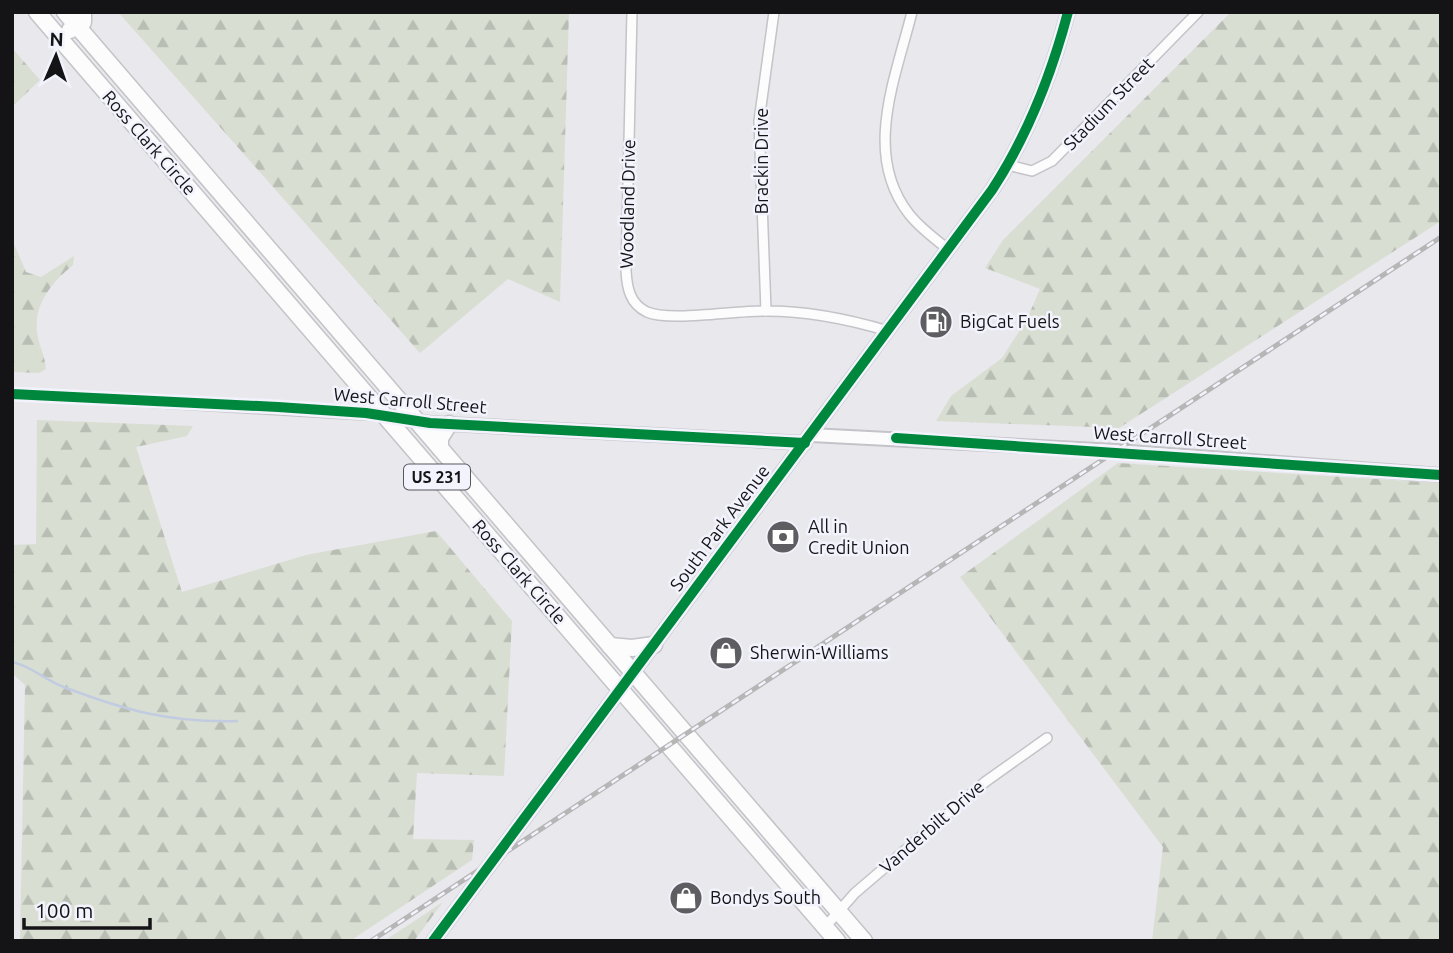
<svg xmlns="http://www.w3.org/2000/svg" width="1453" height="953" viewBox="0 0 1453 953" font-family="Ubuntu,sans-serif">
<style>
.forest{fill:url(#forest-firs)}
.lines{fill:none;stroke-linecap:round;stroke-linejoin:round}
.stream{stroke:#c2cce1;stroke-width:2.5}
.street-casing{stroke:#c3c3c8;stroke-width:12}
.secondary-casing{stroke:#c3c3c8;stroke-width:16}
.highway-casing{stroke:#c3c3c8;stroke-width:19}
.street{stroke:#fcfcfc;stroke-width:9}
.secondary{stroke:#fcfcfc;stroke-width:12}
.highway{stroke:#fcfcfc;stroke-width:16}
.rail-casing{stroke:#b6b6b7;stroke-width:5}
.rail{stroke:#f3f3fd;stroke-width:2.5;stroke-dasharray:8;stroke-linecap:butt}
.cycleway-casing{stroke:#f3f3fd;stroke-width:15}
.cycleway{stroke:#00873e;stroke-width:10}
.labels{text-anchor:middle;stroke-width:5;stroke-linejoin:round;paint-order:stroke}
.shield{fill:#f3f3fd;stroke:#57575c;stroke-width:2}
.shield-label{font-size:16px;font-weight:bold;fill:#141417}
.street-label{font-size:18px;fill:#141417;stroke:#f3f3fd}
.poi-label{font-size:18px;fill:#141417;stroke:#f3f3fd;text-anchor:start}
</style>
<defs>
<pattern id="forest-firs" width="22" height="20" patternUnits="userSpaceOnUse" patternTransform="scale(1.75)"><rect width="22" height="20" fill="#d9ded3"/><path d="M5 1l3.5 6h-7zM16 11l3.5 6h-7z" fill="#b9beb4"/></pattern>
</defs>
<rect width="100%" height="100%" fill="#e8e8ed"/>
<!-- forest -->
<g class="forest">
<polygon points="118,12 569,12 560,302 508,279 420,353"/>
<polygon points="1231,12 1441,12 1441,221 1119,428 936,421 951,396 1002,358 1027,319 1040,289 985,268 1003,240"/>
<polygon points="12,48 40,80 12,107"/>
<path d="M12,239L26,272L41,277L74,256L73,265C49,285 30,308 39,342C42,352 45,358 46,369L39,373L12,372Z"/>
<polygon points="37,420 193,426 187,436 136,447 182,592 306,555 436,531 512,621 504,776 417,773 413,839 474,840 472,860 350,941 20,941 25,685 12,673 12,545 36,544"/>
<polygon points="1118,463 1441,483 1441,941 1152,941 1163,847 960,577"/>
<polygon points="443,902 414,941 384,941"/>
</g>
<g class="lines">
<!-- stream -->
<path class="stream" d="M12,662C31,666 44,679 61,686C124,710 169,723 237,721"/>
<defs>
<g id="street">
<path d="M632,12L626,271C627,288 630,304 647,312C670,322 737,310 766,311C808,311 848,319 888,331"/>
<path d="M912,12C896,77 862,154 909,214C920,228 935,239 949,250"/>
<polyline points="1008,165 1032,171 1052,161 1198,12"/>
<polyline points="766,311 759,121 774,12"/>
<polyline points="12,394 383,416"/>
<polyline points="825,927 855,893 985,782 1047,738"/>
</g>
<g id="secondary">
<polyline points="385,416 430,423 805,443"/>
<polyline points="811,435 1116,451 1441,475"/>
<path d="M433,941L992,190C1028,135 1051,76 1068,12"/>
</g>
<g id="highway">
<polyline points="37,12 837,941"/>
<polyline points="65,12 864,941"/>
<polyline points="70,30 83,22 83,12"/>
<polyline points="440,448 440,438 449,424"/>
<polyline points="610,646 632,648 654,645"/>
</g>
</defs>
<!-- street casing -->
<use href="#street" class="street-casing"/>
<!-- secondary casing -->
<use href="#secondary" class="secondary-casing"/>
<!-- highway casing -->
<use href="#highway" class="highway-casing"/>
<!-- street -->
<use href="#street" class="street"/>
<!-- secondary -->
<use href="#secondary" class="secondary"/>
<!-- highway -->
<use href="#highway" class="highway"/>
<defs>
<polyline id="rail" points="371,941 1441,237"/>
</defs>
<!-- rail casing -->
<use href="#rail" class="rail-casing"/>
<!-- rail -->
<use href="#rail" class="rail"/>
<defs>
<g id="cycleway">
<polyline points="12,394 278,407 366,413 430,423 805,443"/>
<polyline points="896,438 1441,475"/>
<path d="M433,941L992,190C1028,135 1051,76 1068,12"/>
</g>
</defs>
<!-- cycleway casing -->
<use href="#cycleway" class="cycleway-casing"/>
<!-- cycleway -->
<use href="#cycleway" class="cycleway"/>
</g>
<!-- icons -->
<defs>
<symbol id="fuel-disc" viewBox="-11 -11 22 22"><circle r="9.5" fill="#5e5e62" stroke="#f3f3fd"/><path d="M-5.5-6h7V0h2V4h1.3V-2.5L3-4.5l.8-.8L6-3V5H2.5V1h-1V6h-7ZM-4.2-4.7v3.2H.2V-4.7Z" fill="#fff"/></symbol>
<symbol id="bank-disc" viewBox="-11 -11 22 22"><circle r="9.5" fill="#5e5e62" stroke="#f3f3fd"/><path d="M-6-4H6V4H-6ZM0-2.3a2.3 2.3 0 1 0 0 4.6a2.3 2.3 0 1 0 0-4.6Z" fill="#fff"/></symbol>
<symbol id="shop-disc" viewBox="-11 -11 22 22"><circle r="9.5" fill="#5e5e62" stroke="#f3f3fd"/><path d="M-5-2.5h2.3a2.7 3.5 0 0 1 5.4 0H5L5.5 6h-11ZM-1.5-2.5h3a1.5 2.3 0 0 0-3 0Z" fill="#fff"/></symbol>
</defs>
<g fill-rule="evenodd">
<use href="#fuel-disc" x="917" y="303" width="38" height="38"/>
<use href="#bank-disc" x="764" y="518" width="38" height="38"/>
<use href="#shop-disc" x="707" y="634" width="38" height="38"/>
<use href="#shop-disc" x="667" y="879" width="38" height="38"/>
</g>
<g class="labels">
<!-- shield labels -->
<rect class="shield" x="404" y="464.5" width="66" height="25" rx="5"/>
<g class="shield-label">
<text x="437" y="483">US 231</text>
</g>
<!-- street labels -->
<g class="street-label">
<text transform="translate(1109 104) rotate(-46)" y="6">Stadium Street</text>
<text transform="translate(149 143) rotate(49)" y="6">Ross Clark Circle</text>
<text transform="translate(762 161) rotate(-90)" y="6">Brackin Drive</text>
<text transform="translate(628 204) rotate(-89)" y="6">Woodland Drive</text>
<text transform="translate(410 401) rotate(5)" y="6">West Carroll Street</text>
<text transform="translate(1170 438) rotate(4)" y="6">West Carroll Street</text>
<text transform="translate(720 528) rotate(-53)" y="6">South Park Avenue</text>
<text transform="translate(519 572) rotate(49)" y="6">Ross Clark Circle</text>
<text transform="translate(932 827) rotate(-41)" y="6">Vanderbilt Drive</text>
</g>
<!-- poi labels -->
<g class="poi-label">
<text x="960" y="328">BigCat Fuels</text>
<text x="808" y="533">All in<tspan x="808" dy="21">Credit Union</tspan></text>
<text x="750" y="659">Sherwin-Williams</text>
<text x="710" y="904">Bondys South</text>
</g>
</g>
<!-- border -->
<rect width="1453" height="953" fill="none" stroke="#141417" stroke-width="28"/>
<!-- north arrow -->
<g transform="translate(56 56) rotate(2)" stroke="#f3f3fd" stroke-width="5" paint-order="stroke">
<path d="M0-5L12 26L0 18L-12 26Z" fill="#141417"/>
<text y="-10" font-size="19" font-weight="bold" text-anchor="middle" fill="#141417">N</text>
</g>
<!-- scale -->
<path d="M24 918v10h126v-10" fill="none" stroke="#141417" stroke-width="3.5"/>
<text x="35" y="918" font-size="21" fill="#141417" stroke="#f3f3fd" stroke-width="5" paint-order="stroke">100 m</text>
</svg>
